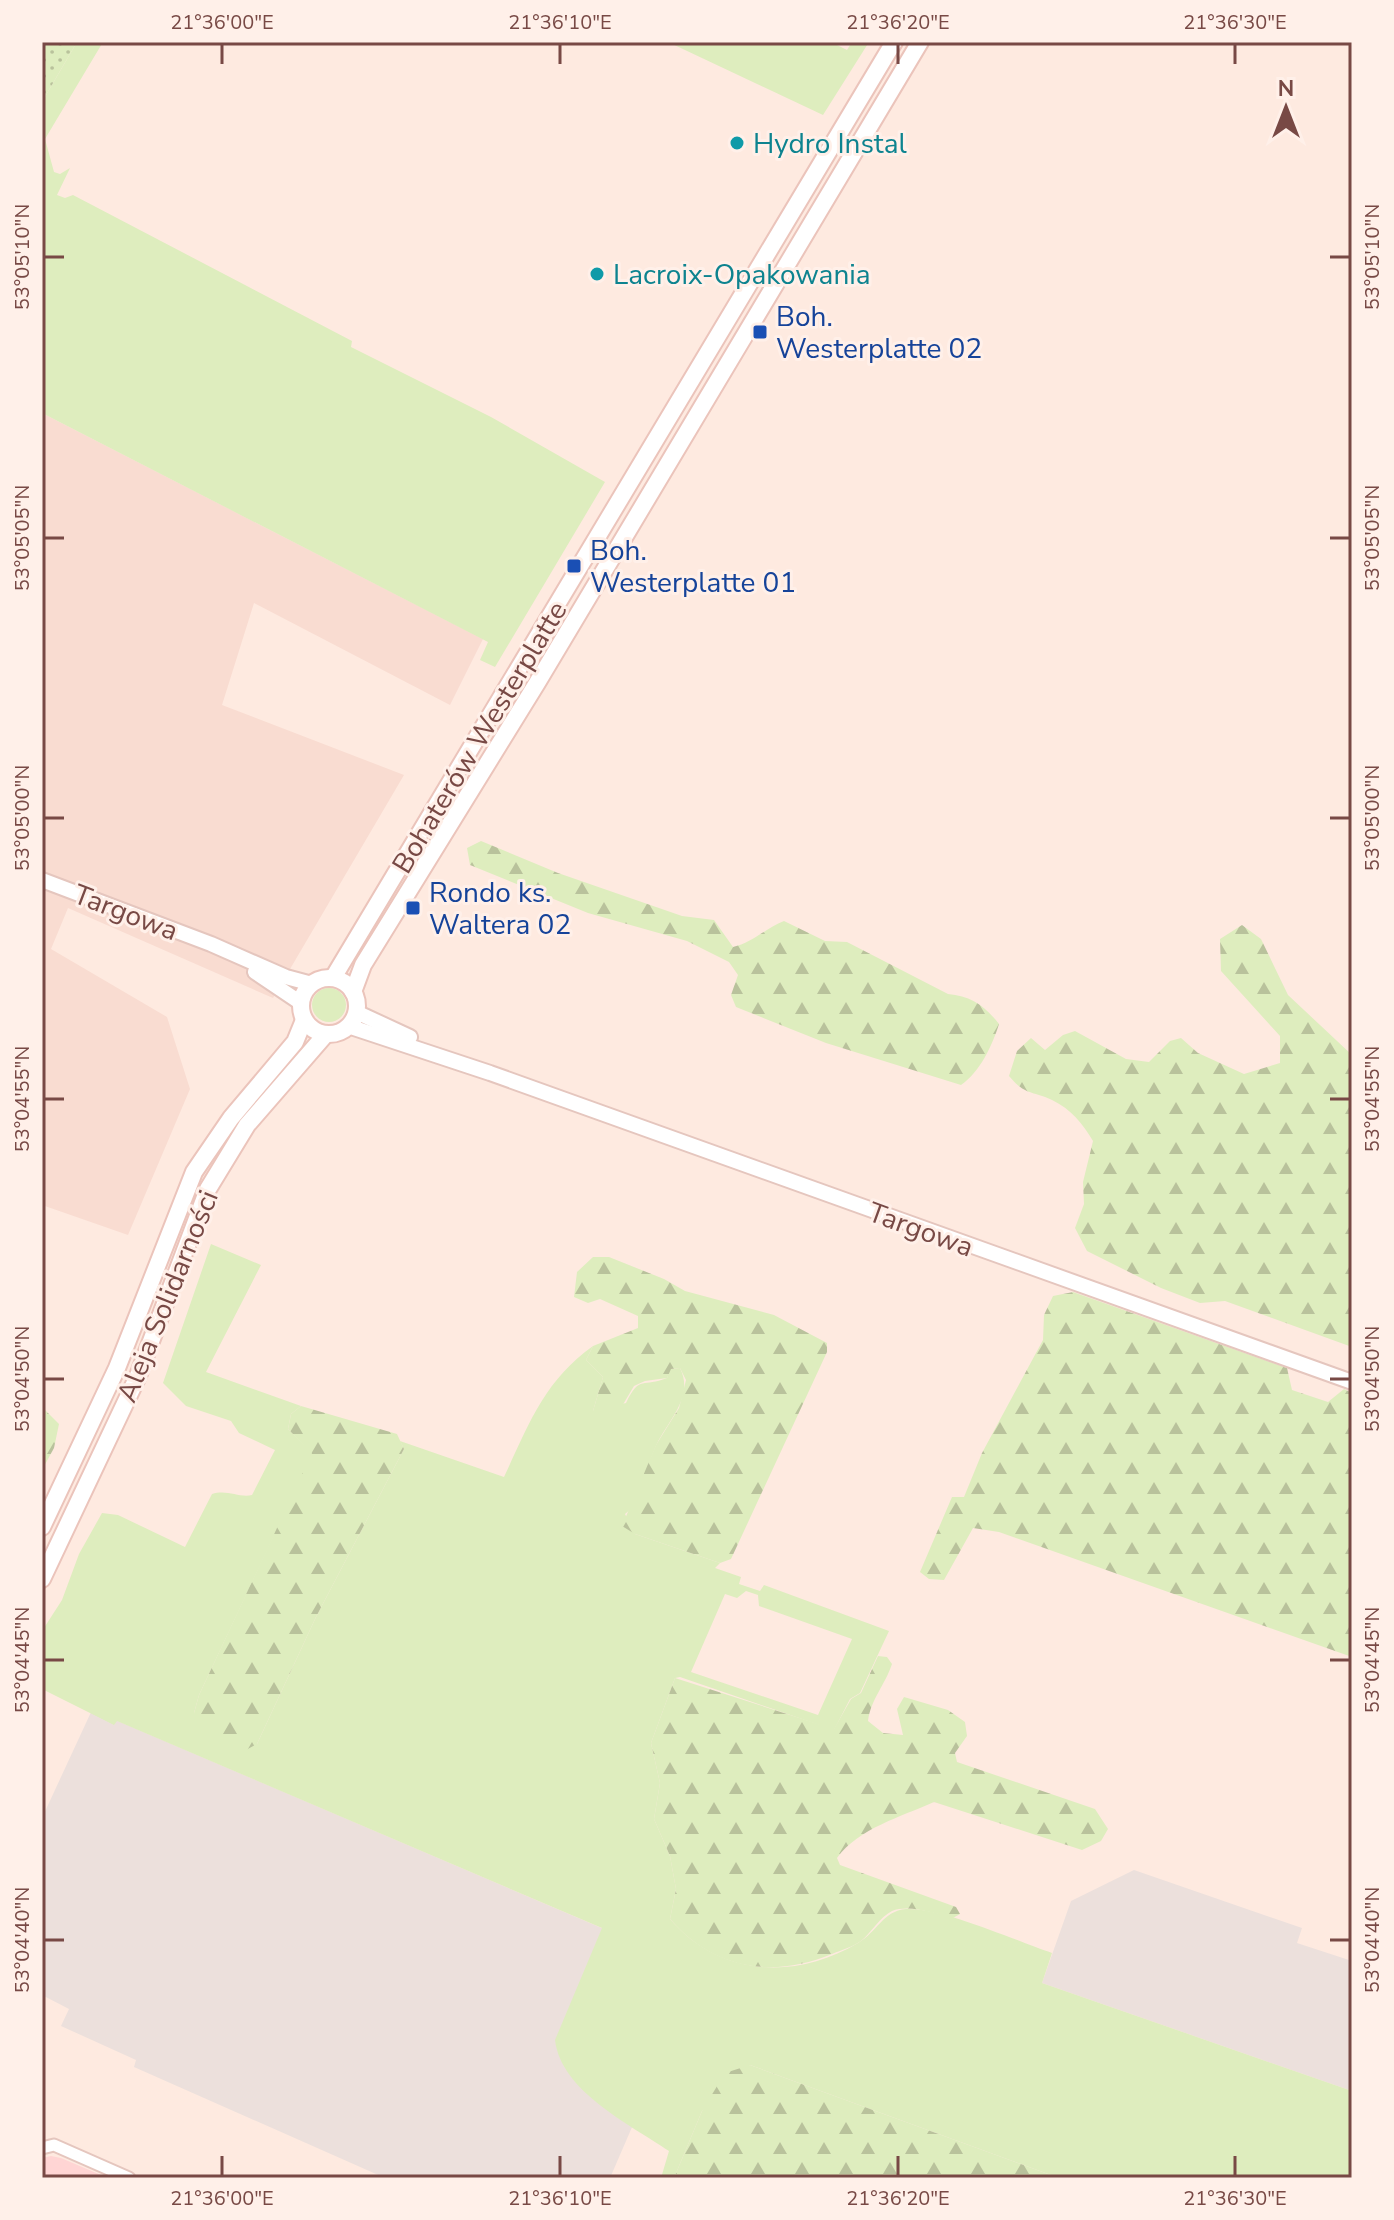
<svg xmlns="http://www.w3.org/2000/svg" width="1394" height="2220" viewBox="0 0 1394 2220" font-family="'Nunito Sans',sans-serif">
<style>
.residential{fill:#f9dcd1}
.commercial{fill:#ffd5d4}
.industrial{fill:#ece0dc}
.grass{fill:#deedbe;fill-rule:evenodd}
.forest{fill:url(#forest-firs)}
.garden{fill:url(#garden-dots)}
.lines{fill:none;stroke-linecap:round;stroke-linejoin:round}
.minor-casing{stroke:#e5c6be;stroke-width:15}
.tertiary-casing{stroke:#e5c6be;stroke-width:18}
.secondary-casing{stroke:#ebc4bb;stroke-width:20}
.minor{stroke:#fff;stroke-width:11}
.tertiary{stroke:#fff;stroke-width:14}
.secondary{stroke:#fff;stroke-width:16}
.ticks{fill:none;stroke:#784945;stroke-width:3}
.culture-dot{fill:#0f9aa8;stroke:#fff0e9;stroke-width:3}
.transit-dot{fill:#1a4fb4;stroke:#fff0e9;stroke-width:3}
.labels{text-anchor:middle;stroke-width:6;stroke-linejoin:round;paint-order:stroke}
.culture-label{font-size:28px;fill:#0d838f;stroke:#fff0e9;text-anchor:start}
.transit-label{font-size:28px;fill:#164399;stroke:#fff0e9;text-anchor:start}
.street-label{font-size:28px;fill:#784945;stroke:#fff0e9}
.neatline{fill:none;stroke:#784945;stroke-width:3}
.ticks-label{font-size:20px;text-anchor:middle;fill:#784945}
</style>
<defs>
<pattern id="forest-firs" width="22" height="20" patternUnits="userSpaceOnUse" patternTransform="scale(2)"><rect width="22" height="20" fill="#deedbe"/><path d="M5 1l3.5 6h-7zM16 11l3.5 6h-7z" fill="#b9c29c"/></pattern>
<pattern id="garden-dots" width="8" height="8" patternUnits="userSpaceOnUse" patternTransform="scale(2)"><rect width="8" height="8" fill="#deedbe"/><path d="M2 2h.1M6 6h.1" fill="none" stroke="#b9c29c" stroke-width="1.8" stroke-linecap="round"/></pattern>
</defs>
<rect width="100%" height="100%" fill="#feeae0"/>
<!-- residential -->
<polygon class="residential" points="42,413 483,639 450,705 254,603 222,705 404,775 273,998 68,908 51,949 167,1017 190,1089 128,1235 42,1205"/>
<!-- commercial -->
<polygon class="commercial" points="51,2156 61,2158 108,2178 42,2178 42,2158"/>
<!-- industrial -->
<g class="industrial">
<polygon points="92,1710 700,1970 610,2178 385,2178 134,2067 136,2060 61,2026 69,2009 42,1995 42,1818"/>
<polygon points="1134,1870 1302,1928 1297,1943 1352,1961 1352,2091 1042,1983 1071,1901"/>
</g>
<!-- grass -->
<g class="grass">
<polygon points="77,42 103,42 45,139 54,172 60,174 70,168 57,195 65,198 73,195 352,341 351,347 491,417 605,482 495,667 480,660 488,642 42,413 42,102"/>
<polygon points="668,42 831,42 847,50 852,42 869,42 823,115"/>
<circle cx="329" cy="1005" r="17"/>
<path d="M211,1244L261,1265L206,1372L301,1406L291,1414L288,1429L313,1453L199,1695L194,1713L257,1744L316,1617L404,1449L400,1441L504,1477C529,1424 544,1381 593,1346L586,1360L603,1377L593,1411L626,1403C640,1374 643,1388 667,1378L670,1369L680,1368C695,1398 666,1422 655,1448C647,1468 640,1488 632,1508L625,1514L635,1534L720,1563L715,1568L741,1577L739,1584L760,1591L764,1585L889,1631L860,1693L850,1699L834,1730L680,1677L675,1678L651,1743L660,1783L654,1819L670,1856L676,1889L670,1919C719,1976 794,1981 858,1943C877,1932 883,1911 906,1909C942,1907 1016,1941 1052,1953L1042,1983L1352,2091V2178H1059L750,2065L702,2111L674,2178H661L669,2151C629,2124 561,2091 555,2040L602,1928L117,1721L114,1725L42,1689V1631L62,1600L79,1554L102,1513L118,1515L185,1547L212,1494C227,1489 239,1498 252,1495L275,1450L239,1433L231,1421L186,1406L163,1383ZM746,1591L758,1595L759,1606L852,1639L818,1715L691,1672L725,1594L737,1598Z"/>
</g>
<!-- forest -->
<g class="forest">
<path d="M481,841L558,873L682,916L714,920L733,947C752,943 766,928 784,921L825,941L847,942L948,994C971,996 985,1006 999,1024C992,1046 980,1072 961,1085L826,1043L736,1007L731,995L738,975L729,962L687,941L588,913L470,865L467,848Z"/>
<path d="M1242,925L1261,939L1288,995L1352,1055V1347L1225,1301L1200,1303L1161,1288L1087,1251L1075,1228L1084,1204L1083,1182L1093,1141C1083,1124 1071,1109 1052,1100C1031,1090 1026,1096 1009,1076L1017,1051L1031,1038L1045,1050L1063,1035L1075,1031L1126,1059L1149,1062L1170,1041L1181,1038L1198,1053L1244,1074L1280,1063V1036L1221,971L1220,939Z"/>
<polygon points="593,1257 609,1257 664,1279 685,1291 774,1315 827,1343 827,1352 731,1559 720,1563 635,1534 622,1526 656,1445 679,1408 686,1380 680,1368 671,1369 667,1378 645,1381 634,1386 615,1418 601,1419 593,1411 603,1377 586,1360 593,1346 638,1328 638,1316 600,1299 588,1303 574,1297 577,1272"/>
<polygon points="1073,1292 1287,1368 1292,1390 1328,1402 1344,1389 1352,1393 1352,1657 999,1532 973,1528 944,1580 929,1579 920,1572 952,1497 964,1497 982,1453 1043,1340 1044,1315 1053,1296"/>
<polygon points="301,1406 397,1434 404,1449 316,1617 257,1744 244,1751 196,1728 194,1713 199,1695 312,1453 288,1429 291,1414"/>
<polygon points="42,1407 59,1424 54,1448 42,1470"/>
<path d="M878,1656L887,1657L892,1664C885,1685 871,1699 868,1721L883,1733L903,1735L897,1709L904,1697L948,1710L965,1722L967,1736L955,1753L957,1762L1095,1809L1108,1829L1101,1841L1082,1850L934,1802C901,1817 859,1828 837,1858L840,1865L956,1907L960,1914L953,1918C935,1914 910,1904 892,1911C880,1917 871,1933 861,1941C853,1947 841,1950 832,1954C772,1979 713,1969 670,1919L676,1889L670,1856L654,1819L660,1783L651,1743L675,1678L834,1729L851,1699L861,1693Z"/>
<polygon points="750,2065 1059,2178 674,2178 702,2111 725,2073"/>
</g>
<!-- garden -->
<polygon class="garden" points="42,42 77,42 42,102"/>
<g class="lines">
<defs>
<polyline id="minor" points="42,2148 54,2145 129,2178"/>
<g id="tertiary">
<polyline points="42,880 211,944 286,977 312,984"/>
<polyline points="255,972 301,1003"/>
<polyline points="356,1012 410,1037"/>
<polyline points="348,1026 490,1073 1352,1382"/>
</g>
<g id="secondary">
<polyline points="333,978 894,42"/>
<circle cx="329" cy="1006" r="28"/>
<polyline points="353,992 363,965 537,683 920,42"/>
<polyline points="42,1527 117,1368 194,1172 231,1118 295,1042 304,1020"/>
<polyline points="42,1579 138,1376 208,1189 247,1125 326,1034"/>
</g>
</defs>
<!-- minor casing -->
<use href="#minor" class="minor-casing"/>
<!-- tertiary casing -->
<use href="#tertiary" class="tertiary-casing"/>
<!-- secondary casing -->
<use href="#secondary" class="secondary-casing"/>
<!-- minor -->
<use href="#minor" class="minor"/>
<!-- tertiary -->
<use href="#tertiary" class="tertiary"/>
<!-- secondary -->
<use href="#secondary" class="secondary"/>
</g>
<!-- ticks -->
<path class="ticks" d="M222,44V64M560,44V64M898,44V64M1235,44V64M44,257H64M1330,257H1350M44,538H64M1330,538H1350M44,818H64M1330,818H1350M44,1099H64M1330,1099H1350M44,1379H64M1330,1379H1350M44,1660H64M1330,1660H1350M44,1940H64M1330,1940H1350M222,2156V2176M560,2156V2176M898,2156V2176M1235,2156V2176"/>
<!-- markers -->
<g class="culture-dot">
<circle cx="737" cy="143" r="8"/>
<circle cx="597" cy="274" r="8"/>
</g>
<g class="transit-dot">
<rect x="752" y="324" width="16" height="16" rx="4"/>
<rect x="566" y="558" width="16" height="16" rx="4"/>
<rect x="405" y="900" width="16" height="16" rx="4"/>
</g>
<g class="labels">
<!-- culture labels -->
<g class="culture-label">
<text x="753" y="153">Hydro Instal</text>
<text x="613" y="284">Lacroix-Opakowania</text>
</g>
<!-- transit labels -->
<g class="transit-label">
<text x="776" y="326">Boh.<tspan x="776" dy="32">Westerplatte 02</tspan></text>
<text x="590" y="560">Boh.<tspan x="590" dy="32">Westerplatte 01</tspan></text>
<text x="429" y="902">Rondo ks.<tspan x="429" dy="32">Waltera 02</tspan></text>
</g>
<!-- street labels -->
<g class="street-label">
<text transform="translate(479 737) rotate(-59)" y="10">Bohaterów Westerplatte</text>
<text transform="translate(126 912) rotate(21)" y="10">Targowa</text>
<text transform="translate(921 1229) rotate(20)" y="10">Targowa</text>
<text transform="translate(167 1296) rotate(-68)" y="10">Aleja Solidarności</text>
</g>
</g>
<!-- border -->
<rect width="1394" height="2220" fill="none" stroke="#fff0e9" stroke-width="88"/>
<!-- north arrow -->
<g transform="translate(1286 108)" stroke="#fff0e9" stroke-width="6" paint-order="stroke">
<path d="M0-6L14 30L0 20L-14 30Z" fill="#784945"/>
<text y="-12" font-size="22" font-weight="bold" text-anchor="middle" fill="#784945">N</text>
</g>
<rect x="44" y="44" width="1306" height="2132" class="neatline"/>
<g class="ticks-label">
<text x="222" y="29">21°36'00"E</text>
<text x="560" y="29">21°36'10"E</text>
<text x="898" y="29">21°36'20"E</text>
<text x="1235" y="29">21°36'30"E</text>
<text transform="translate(22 257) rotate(-90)" y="7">53°05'10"N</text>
<text transform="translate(1372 257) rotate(-90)" y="7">53°05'10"N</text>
<text transform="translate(22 538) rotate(-90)" y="7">53°05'05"N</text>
<text transform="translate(1372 538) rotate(-90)" y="7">53°05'05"N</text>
<text transform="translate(22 818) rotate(-90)" y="7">53°05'00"N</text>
<text transform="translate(1372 818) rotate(-90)" y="7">53°05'00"N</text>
<text transform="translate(22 1099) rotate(-90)" y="7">53°04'55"N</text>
<text transform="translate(1372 1099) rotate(-90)" y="7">53°04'55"N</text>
<text transform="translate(22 1379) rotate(-90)" y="7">53°04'50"N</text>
<text transform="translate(1372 1379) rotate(-90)" y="7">53°04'50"N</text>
<text transform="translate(22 1660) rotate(-90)" y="7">53°04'45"N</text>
<text transform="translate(1372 1660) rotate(-90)" y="7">53°04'45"N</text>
<text transform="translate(22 1940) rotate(-90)" y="7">53°04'40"N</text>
<text transform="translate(1372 1940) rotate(-90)" y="7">53°04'40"N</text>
<text x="222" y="2205">21°36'00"E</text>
<text x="560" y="2205">21°36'10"E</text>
<text x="898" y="2205">21°36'20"E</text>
<text x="1235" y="2205">21°36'30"E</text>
</g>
</svg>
